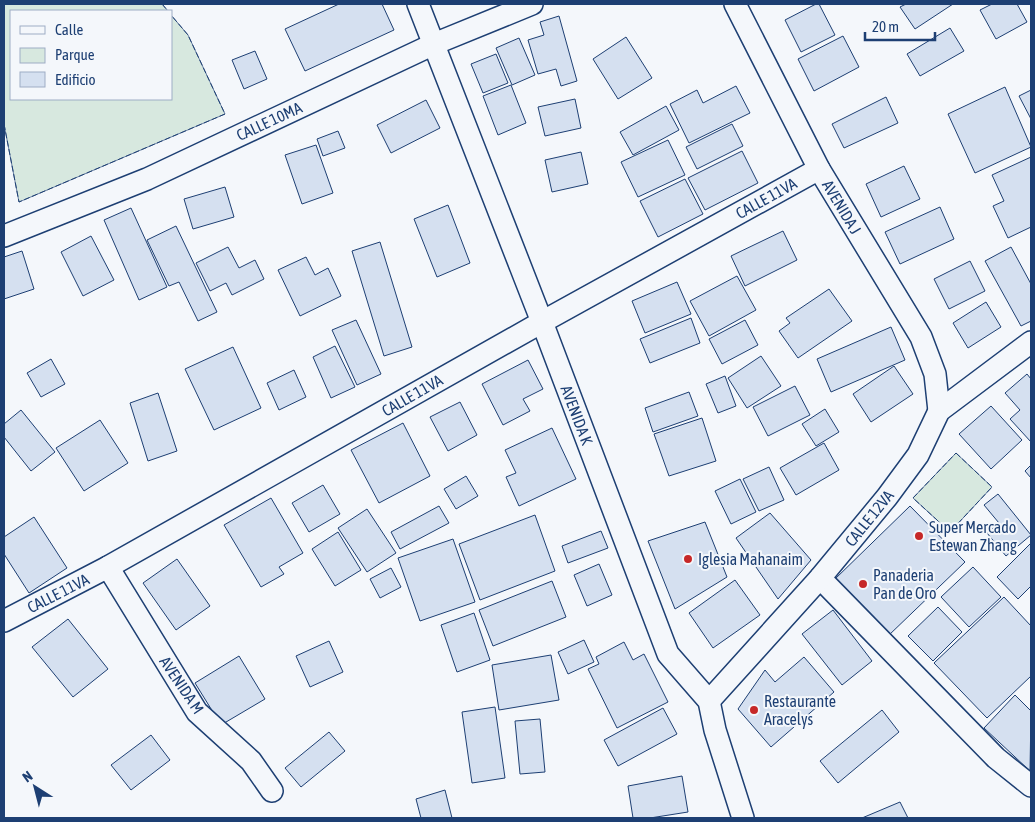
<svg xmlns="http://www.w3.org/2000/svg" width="1035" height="822" viewBox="0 0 1035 822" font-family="'Asap Condensed',sans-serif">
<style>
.green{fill:#d7e8df;stroke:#687fa3}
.building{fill:#d5e0f0;stroke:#1d3f73}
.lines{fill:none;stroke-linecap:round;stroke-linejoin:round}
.street-casing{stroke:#1d3f73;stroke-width:24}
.street{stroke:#f4f7fb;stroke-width:21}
.fence{stroke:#1d3f73;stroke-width:1;stroke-dasharray:6 2.5;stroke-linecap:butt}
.poi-dot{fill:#c62828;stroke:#f4f7fb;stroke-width:2}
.labels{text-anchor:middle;stroke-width:4;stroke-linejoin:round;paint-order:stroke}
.street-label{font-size:16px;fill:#1d3f73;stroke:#f4f7fb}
.poi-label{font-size:16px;fill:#1d3f73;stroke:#f4f7fb;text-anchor:start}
</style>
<rect width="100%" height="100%" fill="#f4f7fb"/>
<!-- green -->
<g class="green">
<polygon points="4,4 162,4 168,11 11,11 11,99 171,99 171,15 188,35 225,114 19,202 4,124"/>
<polygon points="956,453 992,487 950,532 913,498"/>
</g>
<!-- building -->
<g class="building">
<polygon points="339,4 382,4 394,30 305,71 285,29"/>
<polygon points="816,4 819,4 835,35 801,52 785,20"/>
<polygon points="906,4 953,4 915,29 900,7"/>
<polygon points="992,4 1017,4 1027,22 996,39 980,10"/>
<polygon points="559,16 577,81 561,86 556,69 538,74 528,40 544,35 540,22"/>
<polygon points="950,28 964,51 920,76 907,54"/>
<polygon points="843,36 859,67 814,91 798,59"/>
<polygon points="626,37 652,78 618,99 593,59"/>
<polygon points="519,38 535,75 512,85 496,48"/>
<polygon points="255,51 267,79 244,89 232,60"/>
<polygon points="496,54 508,83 483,93 471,64"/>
<polygon points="511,85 526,123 498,135 483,96"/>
<polygon points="736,86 750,113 689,143 670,104 697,90 703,103"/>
<polygon points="1005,87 1031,147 975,173 948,114"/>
<polygon points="1031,90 1031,119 1019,96"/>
<polygon points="886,97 898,123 844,148 832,124"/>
<polygon points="575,99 581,128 545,136 538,107"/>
<polygon points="426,100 440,128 391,153 377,125"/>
<polygon points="666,106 679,130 633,155 620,132"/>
<polygon points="732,124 743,146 697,169 686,147"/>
<polygon points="338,131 345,148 323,156 317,139"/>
<polygon points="668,140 685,175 638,197 621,162"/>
<polygon points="316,145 333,193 302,204 285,155"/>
<polygon points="742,151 758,183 705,210 688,178"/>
<polygon points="581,152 588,184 552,192 545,160"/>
<polygon points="1031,157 1031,227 1008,238 993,206 1004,201 992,175"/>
<polygon points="904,166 920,199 881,217 866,184"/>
<polygon points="685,179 703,214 658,237 640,201"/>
<polygon points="225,187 234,217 193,229 184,199"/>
<polygon points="448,205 470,263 437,277 414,219"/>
<polygon points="940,207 954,239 900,264 885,232"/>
<polygon points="131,208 167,287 139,300 104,220"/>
<polygon points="176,226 217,312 198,321 179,282 169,286 147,240"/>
<polygon points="783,231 797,260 745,286 731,256"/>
<polygon points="91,236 114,280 83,296 61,252"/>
<polygon points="380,242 412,347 384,356 352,251"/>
<polygon points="228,247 239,268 255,260 264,279 232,295 226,283 210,291 196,263"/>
<polygon points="1011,247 1031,284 1031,321 1021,326 985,261"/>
<polygon points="22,251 34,289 4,299 4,257"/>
<polygon points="306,257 315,275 328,268 341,296 300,316 278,270"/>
<polygon points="970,261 985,291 949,309 934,279"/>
<polygon points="737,276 756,310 709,336 690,301"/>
<polygon points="677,282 691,314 645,333 632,301"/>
<polygon points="829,289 852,321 798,358 779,331 790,323 786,318"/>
<polygon points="986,302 1001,327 968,348 953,323"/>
<polygon points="691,318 700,343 650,363 640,339"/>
<polygon points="356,320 381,374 357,385 332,330"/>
<polygon points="745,320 758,345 722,364 709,339"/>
<polygon points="891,327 905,360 831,392 817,359"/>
<polygon points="335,346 355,387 331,398 313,357"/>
<polygon points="233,347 261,408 214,430 185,369"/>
<polygon points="761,356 781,386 747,408 728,378"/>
<polygon points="51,359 65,384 41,397 27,373"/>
<polygon points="528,360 543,389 523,399 530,411 503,425 482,384"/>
<polygon points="894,366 913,394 871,422 853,394"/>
<polygon points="294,370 306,397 279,410 267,383"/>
<polygon points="1027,374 1031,379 1031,442 1010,419 1020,410 1005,393"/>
<polygon points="725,376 736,406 718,413 706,384"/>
<polygon points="795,386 810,415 768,436 753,407"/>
<polygon points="689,392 698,416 653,432 645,408"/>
<polygon points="158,393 177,451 148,461 130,403"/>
<polygon points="460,402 477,435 448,451 430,417"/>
<polygon points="991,406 1022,440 991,469 959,434"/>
<polygon points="825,409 839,432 816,446 802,424"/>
<polygon points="21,410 55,452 31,471 4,437 4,424"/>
<polygon points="702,418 716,461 669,476 654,434"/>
<polygon points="100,420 128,463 84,491 56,448"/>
<polygon points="403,423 430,476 379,503 351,450"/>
<polygon points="552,428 576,479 519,506 506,477 516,473 505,450"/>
<polygon points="824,443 839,470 796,495 780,468"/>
<polygon points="1031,465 1031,478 1025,471"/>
<polygon points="769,467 784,500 759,511 743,479"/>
<polygon points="466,476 478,496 456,509 444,489"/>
<polygon points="740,479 756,512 731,524 715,491"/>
<polygon points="323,485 340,514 309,532 292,503"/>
<polygon points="998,494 1031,535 1006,556 987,533 999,523 984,505"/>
<polygon points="271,498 303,553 279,567 284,574 261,587 224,525"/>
<polygon points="439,506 449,523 400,549 391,532"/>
<polygon points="910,506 965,562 888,636 834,580"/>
<polygon points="367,509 396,553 367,572 338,528"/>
<polygon points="770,513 811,560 778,599 736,538"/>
<polygon points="535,515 555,571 480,600 459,544"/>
<polygon points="34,517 67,568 29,593 4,554 4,537"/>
<polygon points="705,522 727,577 675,609 648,541"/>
<polygon points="601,531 608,548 568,563 562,546"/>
<polygon points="338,532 361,570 335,586 312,549"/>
<polygon points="453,539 475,602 420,621 398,558"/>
<polygon points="1031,543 1031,586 1018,599 997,577"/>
<polygon points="177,559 210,606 176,630 143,583"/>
<polygon points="599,564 612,595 587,606 574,575"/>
<polygon points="973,567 1001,597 969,627 941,597"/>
<polygon points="391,568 401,587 380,598 370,579"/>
<polygon points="735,580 760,615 713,648 689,613"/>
<polygon points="552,581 566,617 493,646 479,610"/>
<polygon points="1004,597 1031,626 1031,676 987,718 934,663"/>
<polygon points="938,607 962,632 933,661 908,636"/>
<polygon points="833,610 872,661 842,685 802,634"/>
<polygon points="474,613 490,660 457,672 441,625"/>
<polygon points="68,619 108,669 73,697 32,647"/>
<polygon points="584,640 594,662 568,674 558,652"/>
<polygon points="329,641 343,672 310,687 296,656"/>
<polygon points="624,642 633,660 644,654 668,702 617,728 588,669 599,664 596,657"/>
<polygon points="551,655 559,700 499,710 492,665"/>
<polygon points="239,656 265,699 221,725 195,683"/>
<polygon points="804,657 834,692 771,747 738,709 765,670 775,682"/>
<polygon points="1015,695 1031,711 1030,771 984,728"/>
<polygon points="495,707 505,778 472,783 462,712"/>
<polygon points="663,708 677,734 618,766 604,740"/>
<polygon points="882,710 899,732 838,783 820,761"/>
<polygon points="540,719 545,772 520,774 515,721"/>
<polygon points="329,732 345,751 301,787 285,768"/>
<polygon points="151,735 170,760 131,790 111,765"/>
<polygon points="682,776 688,812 650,818 633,818 628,786"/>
<polygon points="445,790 452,818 421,818 416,799"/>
<polygon points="900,802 908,818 862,818"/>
</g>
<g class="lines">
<defs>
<g id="street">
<polyline points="418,4 542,322 668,654 709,701 715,730 743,818"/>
<polyline points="735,4 819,169 921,337 935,374 939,411"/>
<polyline points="4,236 147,179 434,44 532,4"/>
<polyline points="108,567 197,712 251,761 272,791"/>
<polyline points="820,578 996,758 1031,786"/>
<polyline points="4,621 108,567 542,322 819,169"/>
<polyline points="709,701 820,578 887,497 918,455 939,411 1031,342"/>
</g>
</defs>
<!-- street casing -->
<use href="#street" class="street-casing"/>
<!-- street -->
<use href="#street" class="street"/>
<!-- fence -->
<g class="fence">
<polyline points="162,4 168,11"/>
<polyline points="4,124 19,202 225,114 188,35 171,15"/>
<polygon points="956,453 992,487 950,532 913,498"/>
</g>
</g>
<!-- markers -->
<g class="poi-dot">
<circle cx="919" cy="536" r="5"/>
<circle cx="688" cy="559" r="5"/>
<circle cx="863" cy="584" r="5"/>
<circle cx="754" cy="710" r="5"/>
</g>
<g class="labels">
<!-- street labels -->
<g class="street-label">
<text transform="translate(269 121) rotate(-25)" y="6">CALLE 10MA</text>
<text transform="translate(766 198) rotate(-29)" y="6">CALLE 11VA</text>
<text transform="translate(842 207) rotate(59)" y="6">AVENIDA J</text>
<text transform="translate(412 395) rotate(-30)" y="6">CALLE 11VA</text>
<text transform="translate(577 415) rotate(69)" y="6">AVENIDA K</text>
<text transform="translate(869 518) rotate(-51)" y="6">CALLE 12VA</text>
<text transform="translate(58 593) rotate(-27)" y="6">CALLE 11VA</text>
<text transform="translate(182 685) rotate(56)" y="6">AVENIDA M</text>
</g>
<!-- poi labels -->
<g class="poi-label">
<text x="929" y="533">Super Mercado<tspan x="929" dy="18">Estewan Zhang</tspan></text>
<text x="698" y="565">Iglesia Mahanaim</text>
<text x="873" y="581">Panaderia<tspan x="873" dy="18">Pan de Oro</tspan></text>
<text x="764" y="707">Restaurante<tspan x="764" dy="18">Aracelys</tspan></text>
</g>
</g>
<!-- border -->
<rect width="1035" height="822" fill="none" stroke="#1d3f73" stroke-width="10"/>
<!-- legend -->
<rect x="10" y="10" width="162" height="90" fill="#f4f7fb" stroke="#9eadc5"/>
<rect x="20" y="26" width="25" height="8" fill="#f4f7fb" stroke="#9eadc5"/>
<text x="55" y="35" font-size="15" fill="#1d3f73">Calle</text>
<rect x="20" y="48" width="25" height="15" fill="#d7e8df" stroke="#9eadc5"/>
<text x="55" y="60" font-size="15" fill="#1d3f73">Parque</text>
<rect x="20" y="72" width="25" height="15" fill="#d5e0f0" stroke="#9eadc5"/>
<text x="55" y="85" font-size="15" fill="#1d3f73">Edificio</text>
<!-- north arrow -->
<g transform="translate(35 787) rotate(324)" stroke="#f4f7fb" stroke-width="4" paint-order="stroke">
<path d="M0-4L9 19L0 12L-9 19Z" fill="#1d3f73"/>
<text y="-8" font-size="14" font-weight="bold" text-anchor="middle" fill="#1d3f73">N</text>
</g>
<!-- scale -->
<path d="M865 32v8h70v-8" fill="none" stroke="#1d3f73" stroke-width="2.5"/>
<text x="872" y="32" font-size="15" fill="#1d3f73" stroke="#f4f7fb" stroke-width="4" paint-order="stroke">20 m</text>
</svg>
